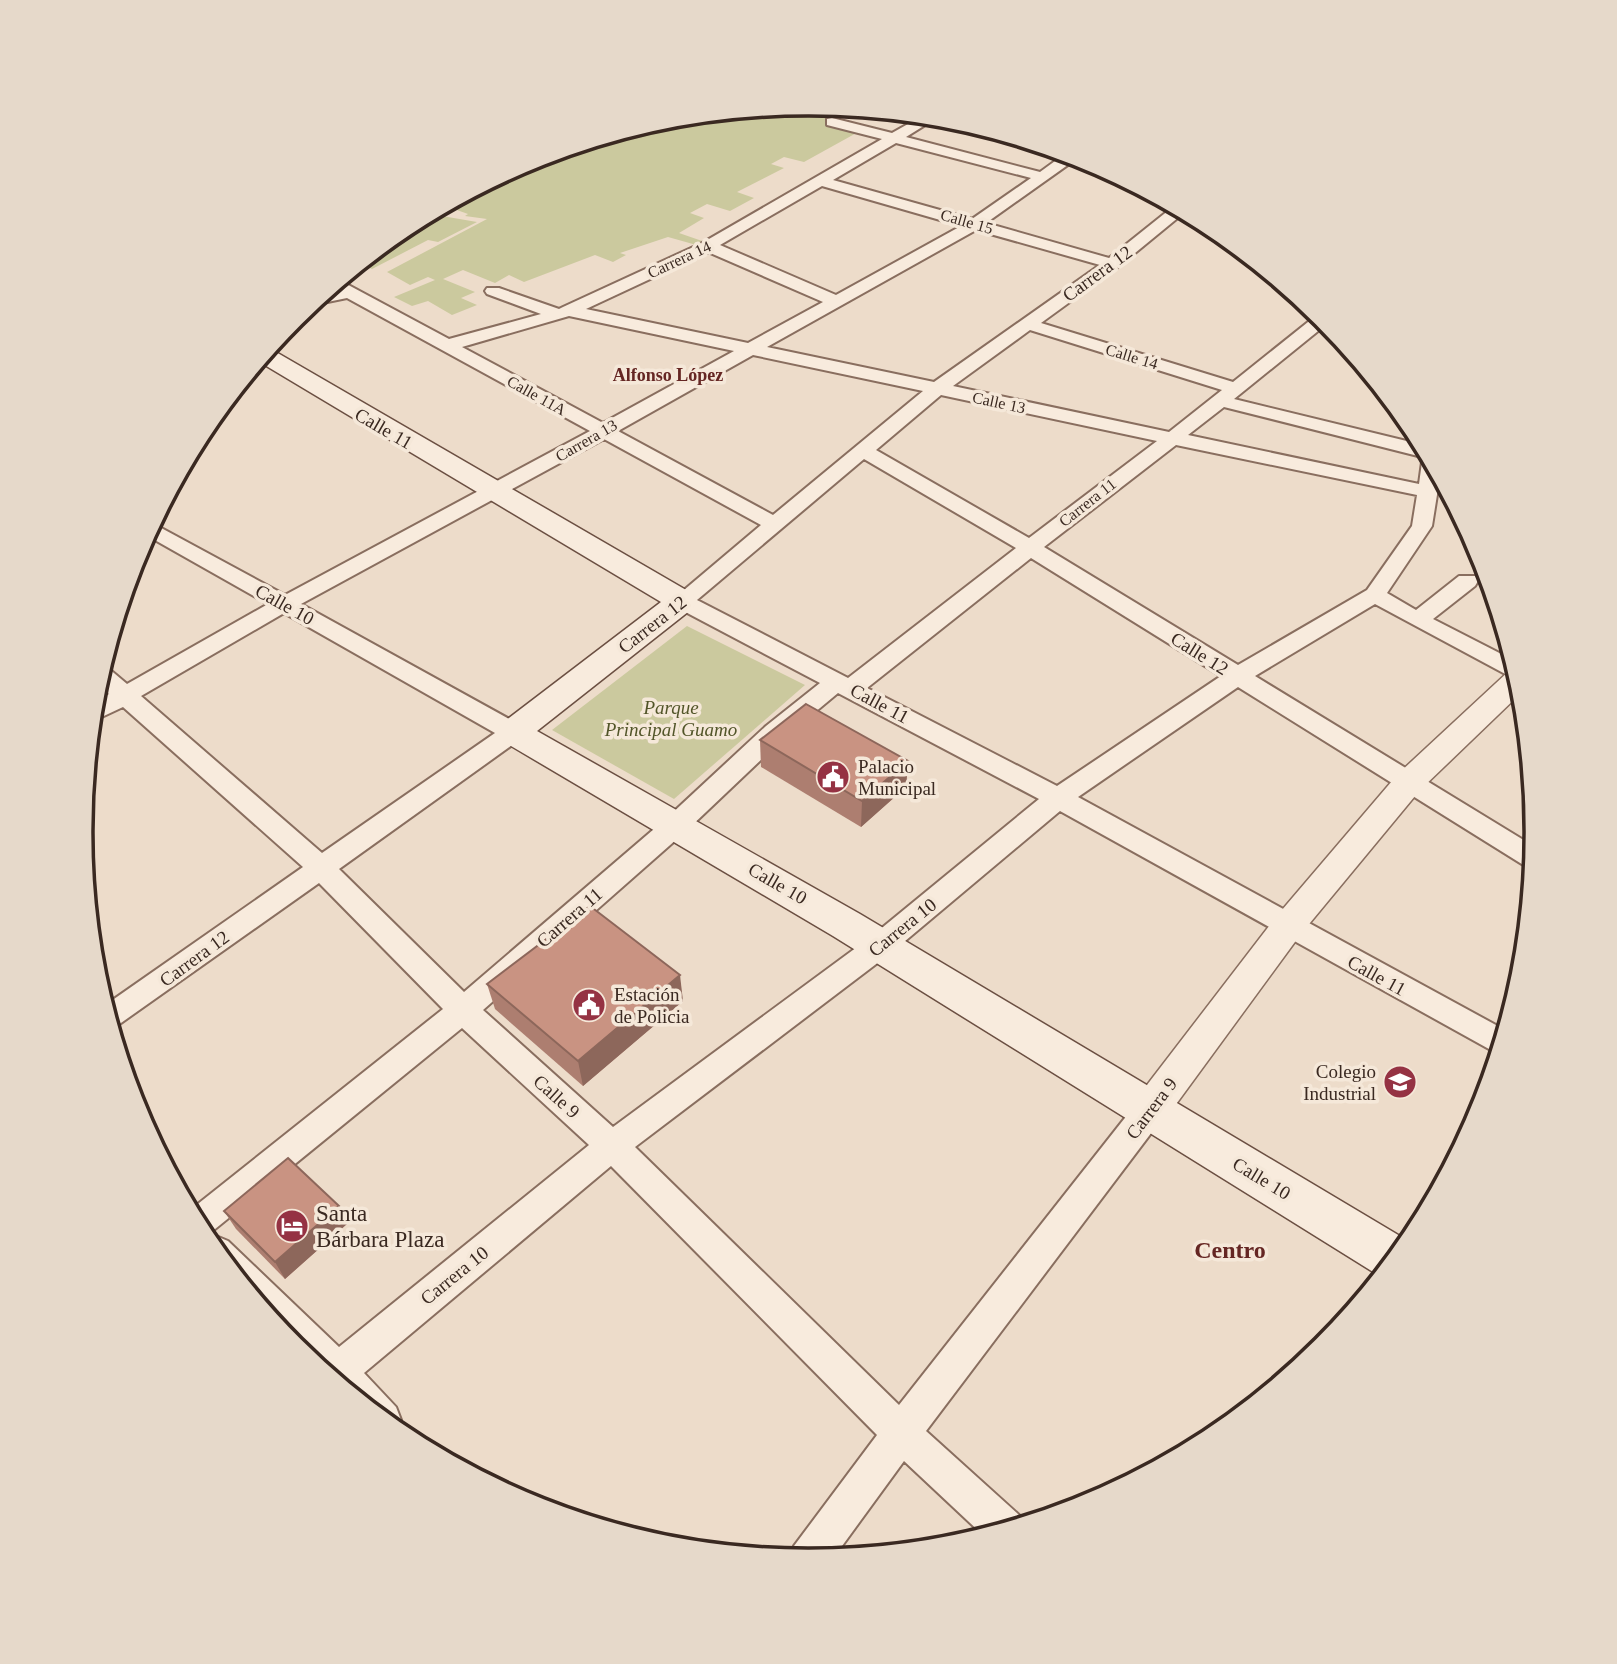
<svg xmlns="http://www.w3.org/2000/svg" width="1617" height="1664" viewBox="0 0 1617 1664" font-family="'Times New Roman',serif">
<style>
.green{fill:#cbc99e}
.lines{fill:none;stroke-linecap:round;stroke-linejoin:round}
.minor-casing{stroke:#896e5f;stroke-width:4}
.tertiary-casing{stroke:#896e5f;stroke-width:3}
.secondary-casing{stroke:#6b4f42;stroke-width:3}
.minor{fill:#f8ebdd;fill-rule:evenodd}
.tertiary{fill:#f8ebdd;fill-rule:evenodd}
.secondary{fill:#f8ebdd;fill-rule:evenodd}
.wall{fill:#ad7e70}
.shaded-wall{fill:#8d675b}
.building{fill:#c99382;stroke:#8d675b;stroke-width:2}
.labels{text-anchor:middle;stroke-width:7;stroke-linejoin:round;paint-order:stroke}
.far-street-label{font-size:16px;fill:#3a2921;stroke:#f5e8d9}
.far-neighbourhood-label{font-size:18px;font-weight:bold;fill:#652623;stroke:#f5e8d9}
.street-label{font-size:19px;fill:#3a2921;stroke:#f5e8d9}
.park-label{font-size:19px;font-style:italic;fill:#525529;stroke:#f5e8d9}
.poi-label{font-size:19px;fill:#3a2921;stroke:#f5e8d9;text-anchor:start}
.near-poi-label{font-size:23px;fill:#3a2921;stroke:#f5e8d9;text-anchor:start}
.near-neighbourhood-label{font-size:24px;font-weight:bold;fill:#652623;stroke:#f5e8d9}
.rim{fill:none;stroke:#3a2921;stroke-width:3.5}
</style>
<rect width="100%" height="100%" fill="#eddcca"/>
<!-- green -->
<g class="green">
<polygon points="809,104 854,108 827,121 860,131 804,162 784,157 771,164 784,168 737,192 754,198 730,211 707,204 690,213 704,218 679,233 705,242 700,246 668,237 620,253 626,255 613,262 595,255 524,282 509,275 495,283 463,270 443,279 475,292 461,298 477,305 452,315 428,301 412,306 394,297 435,280 428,277 410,285 387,272 487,219 465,216 468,214 454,209 442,216 477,222 438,242 428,240 372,269 360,263 374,257 370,255 404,226 530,159 667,118"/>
<polygon points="935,116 951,118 1041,145 1003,138 997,142 923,124"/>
<polygon points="687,626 805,685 674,799 552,730"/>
</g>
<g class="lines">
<defs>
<path id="minor" d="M924,115L938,117L906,137L1040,172L1066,153L1079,157L986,223L1109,258L1174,206L1185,212L1118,267L1041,323L1233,382L1318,314L1328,323L1234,399L1423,445L1440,476L1432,526L1387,593L1416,610L1459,576H1475L1478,581L1475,586L1433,619L1513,660L1519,678L1509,676L1375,604L1255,676L1535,847L1533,869L1525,866L1238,687L1078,797L1505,1030L1498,1054L1060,811L892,952L635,1147L899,1405L1139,1100L1150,1096L1161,1100L1166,1110L1161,1120L926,1431L1019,1515L1022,1524L984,1536L904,1461L834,1557L808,1560L789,1558L794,1546L877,1435L611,1166L364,1373L396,1407L401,1420L397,1431L293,1346L206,1240L216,1236L228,1241L339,1347L589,1145L462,1028L204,1238L189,1211L443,1009L319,883L111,1030L104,1006L303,867L123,707L91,722L93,703L109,694L97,683L102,666L108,668L127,684L268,604L146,535L152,523L285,595L590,431L347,298L308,306L322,294L334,291L329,288L339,280L449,339L541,314L487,294L485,291L487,288H499L559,309L563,307L702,243L882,139L827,125V119L832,118L892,133ZM896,143L1031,178L972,219L833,180ZM822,186L961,226L836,295L720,245ZM976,230L1100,265L934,382L767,347ZM708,252L823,302L748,343L586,309ZM569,316L734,351L603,423L462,347ZM1030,330L1222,390L1169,432L953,386ZM753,355L923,391L773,515L618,431ZM941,395L1157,441L1029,538L876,450ZM1224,407L1426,458L1422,462L1419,484L1188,435ZM604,439L761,525L671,601L674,606L820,683L766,726L668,817L464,992L339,869L522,738L525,732L522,726L301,604ZM1176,445L1417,495L1412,526L1367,590L1238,665L1044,547ZM864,459L1016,548L848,678L697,600ZM1031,558L1221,676L1057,786L867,688ZM284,613L495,733L322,853L141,696ZM838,693L1039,799L872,936L613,1127L483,1010L686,831L784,738Z"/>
<polygon id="tertiary" points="1516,670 1523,691 1420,790 1300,935 1163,1122 1150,1126 1137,1122 1131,1110 1137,1098 1276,917 1398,774 1509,671"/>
<polygon id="secondary" points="269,348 693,594 697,601 693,608 537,731 860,914 1410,1242 1381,1276 1378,1275 833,936 501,740 496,732 501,724 661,602 258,361"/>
</defs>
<!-- minor casing -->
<use href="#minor" class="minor-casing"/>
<!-- tertiary casing -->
<use href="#tertiary" class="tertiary-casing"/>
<!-- secondary casing -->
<use href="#secondary" class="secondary-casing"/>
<!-- minor -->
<use href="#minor" class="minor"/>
<!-- tertiary -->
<use href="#tertiary" class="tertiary"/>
<!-- secondary -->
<use href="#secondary" class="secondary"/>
</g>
<!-- wall -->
<g class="wall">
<polygon points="760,740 908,761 906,787 861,827 761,767"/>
<polygon points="487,984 683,1001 583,1086 495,1009"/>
<polygon points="224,1211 348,1223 285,1279 236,1229"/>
</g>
<!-- shaded-wall -->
<g class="shaded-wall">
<polygon points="908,761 906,787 861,827 862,801"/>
<polygon points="680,975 683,1001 583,1086 578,1061"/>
<polygon points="339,1206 348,1223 285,1279 275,1262"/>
</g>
<!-- building -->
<g class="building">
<polygon points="806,704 908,761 862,801 760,740"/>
<polygon points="590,906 680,975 578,1061 487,984"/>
<polygon points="288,1158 339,1206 275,1262 224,1211"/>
</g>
<!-- icons -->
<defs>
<symbol id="civic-disc" viewBox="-11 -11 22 22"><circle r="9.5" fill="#953243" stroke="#f5e8d9"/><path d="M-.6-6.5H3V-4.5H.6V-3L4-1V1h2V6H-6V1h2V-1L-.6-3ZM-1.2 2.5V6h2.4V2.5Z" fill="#fff"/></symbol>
<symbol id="school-disc" viewBox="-11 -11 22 22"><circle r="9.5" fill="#953243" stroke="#f5e8d9"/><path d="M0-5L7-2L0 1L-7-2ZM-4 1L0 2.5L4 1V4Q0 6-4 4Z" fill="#fff"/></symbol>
<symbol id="hotel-disc" viewBox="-11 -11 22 22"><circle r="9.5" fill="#953243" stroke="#f5e8d9"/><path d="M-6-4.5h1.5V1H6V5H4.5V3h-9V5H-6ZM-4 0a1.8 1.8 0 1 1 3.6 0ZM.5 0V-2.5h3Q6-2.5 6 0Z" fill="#fff"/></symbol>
</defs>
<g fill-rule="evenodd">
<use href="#civic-disc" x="814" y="758" width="38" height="38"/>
<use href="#civic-disc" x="570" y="986" width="38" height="38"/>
<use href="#school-disc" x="1381" y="1063" width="38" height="38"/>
<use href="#hotel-disc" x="273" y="1207" width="38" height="38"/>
</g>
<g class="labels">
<!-- far-street labels -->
<g class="far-street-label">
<text transform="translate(967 221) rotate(16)" y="6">Calle 15</text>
<text transform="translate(679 259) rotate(-25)" y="6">Carrera 14</text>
<text transform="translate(1132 356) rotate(17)" y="6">Calle 14</text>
<text transform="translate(537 395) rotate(29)" y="6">Calle 11A</text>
<text transform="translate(999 402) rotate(12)" y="6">Calle 13</text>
<text transform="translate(586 440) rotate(-30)" y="6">Carrera 13</text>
<text transform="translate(1087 502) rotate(-38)" y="6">Carrera 11</text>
</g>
<!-- far-neighbourhood labels -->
<g class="far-neighbourhood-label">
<text x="668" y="381">Alfonso López</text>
</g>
<!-- street labels -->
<g class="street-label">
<text transform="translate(1097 273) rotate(-36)" y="7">Carrera 12</text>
<text transform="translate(384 428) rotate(30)" y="7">Calle 11</text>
<text transform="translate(285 604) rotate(29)" y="7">Calle 10</text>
<text transform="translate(652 624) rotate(-38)" y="7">Carrera 12</text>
<text transform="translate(1200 653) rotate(32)" y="7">Calle 12</text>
<text transform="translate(880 703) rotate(28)" y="7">Calle 11</text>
<text transform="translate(778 883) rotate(30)" y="7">Calle 10</text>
<text transform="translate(569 917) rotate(-41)" y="7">Carrera 11</text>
<text transform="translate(902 927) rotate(-39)" y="7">Carrera 10</text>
<text transform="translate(194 958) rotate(-36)" y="7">Carrera 12</text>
<text transform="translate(1377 975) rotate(29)" y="7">Calle 11</text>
<text transform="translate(557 1096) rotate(42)" y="7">Calle 9</text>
<text transform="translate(1151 1108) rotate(-53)" y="7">Carrera 9</text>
<text transform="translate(1262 1178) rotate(31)" y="7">Calle 10</text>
<text transform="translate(454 1275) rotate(-39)" y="7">Carrera 10</text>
</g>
<!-- park labels -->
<g class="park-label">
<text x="671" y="714">Parque<tspan x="671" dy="22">Principal Guamo</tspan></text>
</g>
<!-- poi labels -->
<g class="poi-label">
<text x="858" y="773">Palacio<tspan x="858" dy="22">Municipal</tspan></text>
<text x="614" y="1001">Estación<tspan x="614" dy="22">de Policia</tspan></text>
<text x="1376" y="1078" text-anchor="end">Colegio<tspan x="1376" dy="22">Industrial</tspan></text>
</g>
<!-- near-poi labels -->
<g class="near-poi-label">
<text x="316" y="1221">Santa<tspan x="316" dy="26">Bárbara Plaza</tspan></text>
</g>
<!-- near-neighbourhood labels -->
<g class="near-neighbourhood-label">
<text x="1230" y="1258">Centro</text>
</g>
</g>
<!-- crop -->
<path d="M0 0H1617V1664H0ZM808 116H809A715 715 0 0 1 1524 831V833A715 715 0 0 1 809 1548H808A715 715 0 0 1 93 833V831A715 715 0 0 1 808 116Z" fill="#e6d9ca" fill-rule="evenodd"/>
<path class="rim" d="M808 116H809A715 715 0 0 1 1524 831V833A715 715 0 0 1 809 1548H808A715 715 0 0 1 93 833V831A715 715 0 0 1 808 116Z"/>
</svg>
